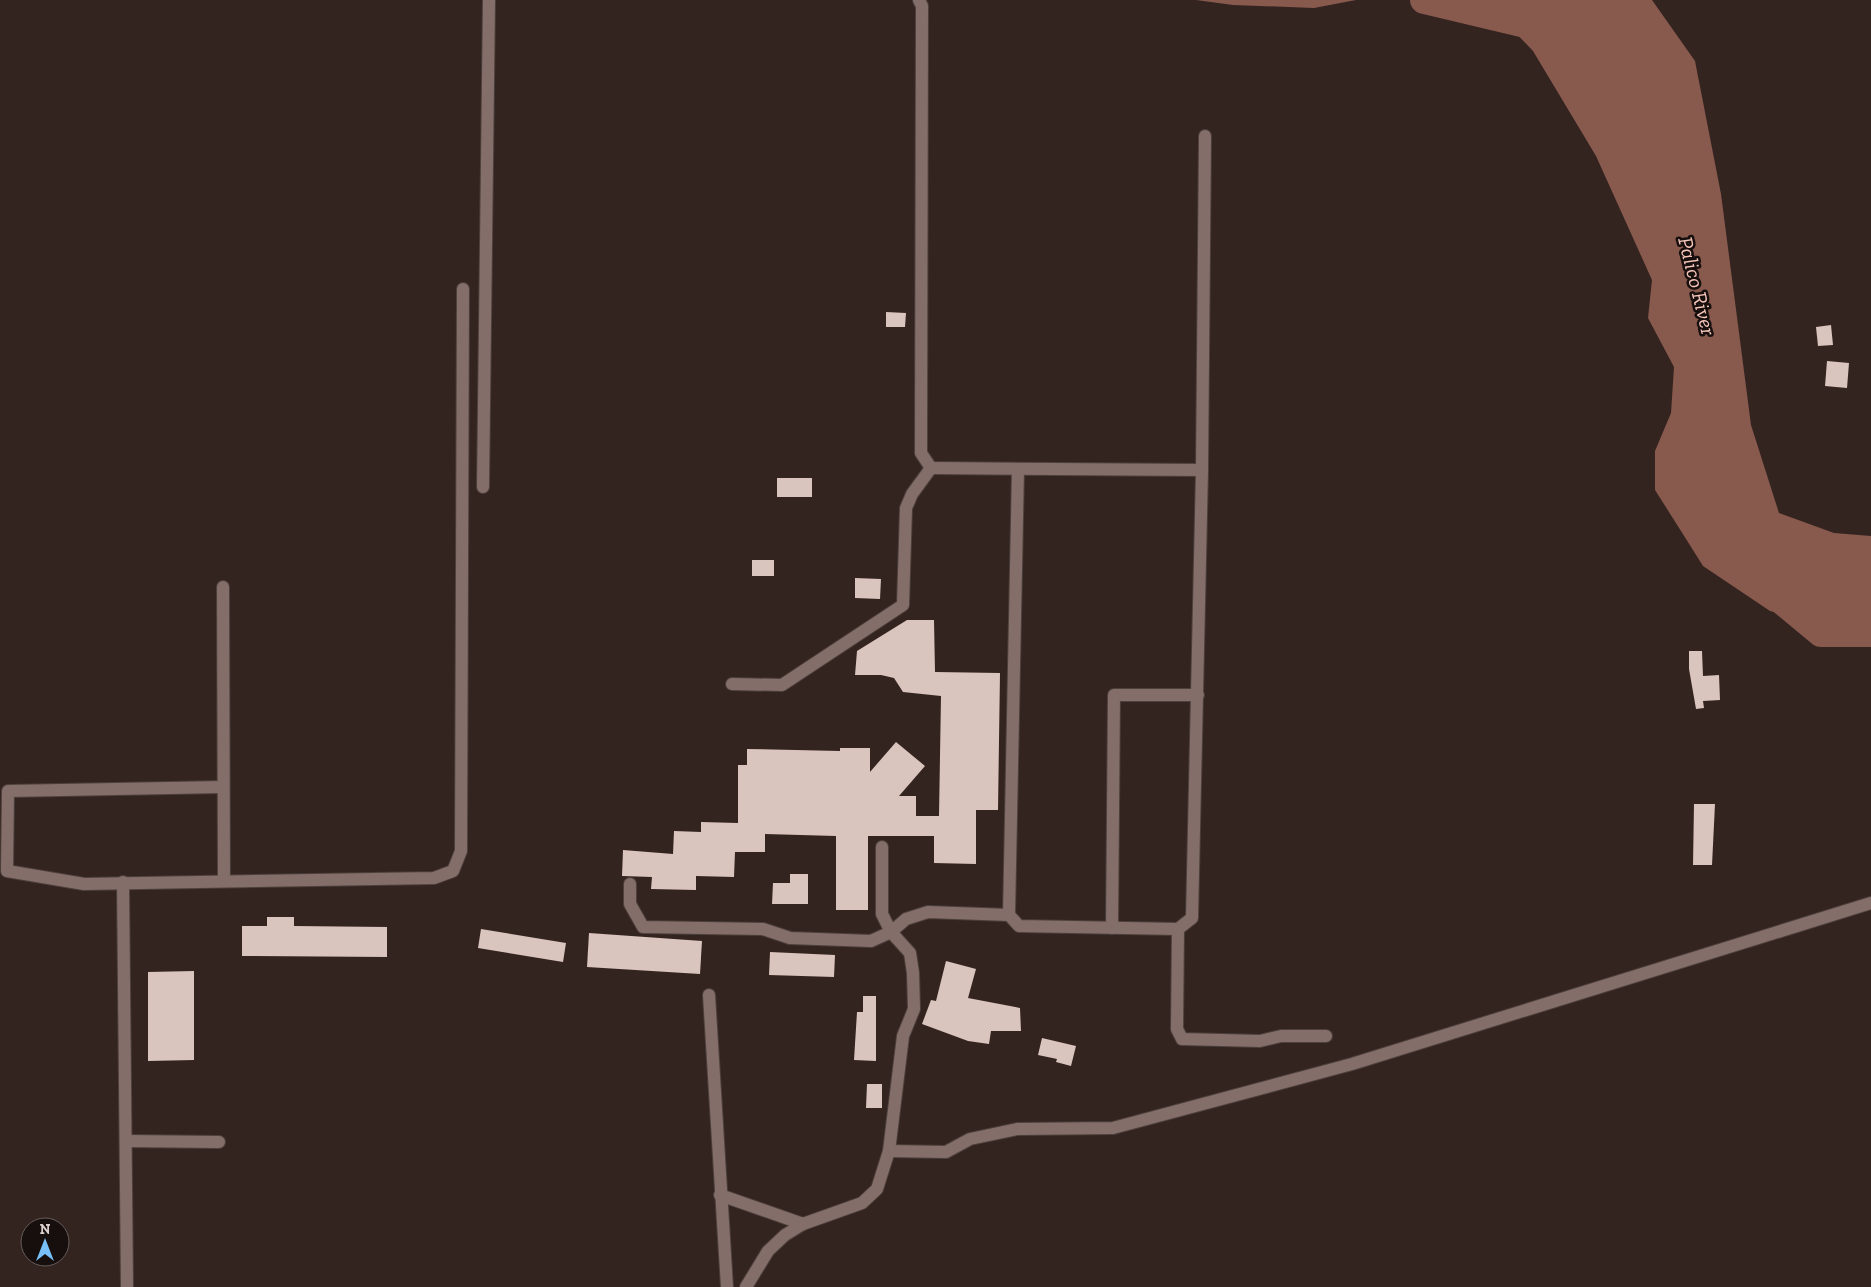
<svg xmlns="http://www.w3.org/2000/svg" width="1871" height="1287" viewBox="0 0 1871 1287" font-family="'Zilla Slab',serif">
<style>
.water{fill:#88594d}
.lines{fill:none;stroke-linecap:round;stroke-linejoin:round}
.river{stroke:#88594d;stroke-width:28}
.building{fill:#dac4be}
.minor-casing{stroke:#4e403c;stroke-width:14}
.minor{stroke:#836e6a;stroke-width:12}
.labels{text-anchor:middle;stroke-width:5;stroke-linejoin:round;paint-order:stroke}
.water-label{font-size:21px;font-style:italic;fill:#f6c6bb;stroke:#170f0d}
</style>
<rect width="100%" height="100%" fill="#342420"/>
<!-- water -->
<g class="water">
<polygon points="1196,0 1356,0 1314,8 1233,5"/>
<polygon points="1471,0 1652,0 1695,61 1721,194 1751,425 1779,513 1834,533 1871,536 1871,635 1770,611 1703,566 1681,531 1655,490 1655,451 1671,413 1674,367 1648,318 1652,280 1596,156 1533,51 1487,3"/>
</g>
<g class="lines">
<!-- river -->
<g class="river">
<polyline points="1424,0 1538,27"/>
<polyline points="1774,594 1821,633 1871,633"/>
</g>
</g>
<!-- building -->
<g class="building">
<polygon points="886,312 906,313 905,327 886,327"/>
<polygon points="1831,325 1833,345 1818,346 1816,327"/>
<polygon points="1827,361 1849,363 1847,388 1825,386"/>
<rect x="777" y="478" width="35" height="19"/>
<rect x="752" y="560" width="22" height="16"/>
<polygon points="855,578 881,579 880,599 855,598"/>
<polygon points="907,620 934,620 935,672 1000,673 998,810 976,810 976,864 934,863 934,836 868,836 868,910 836,910 836,836 765,834 765,852 735,852 734,877 696,876 696,890 651,889 652,877 622,876 623,850 673,854 674,831 701,832 701,822 738,823 738,765 747,765 747,749 840,751 840,748 870,748 870,772 896,742 925,766 899,796 916,796 916,816 939,816 941,696 903,692 894,678 881,675 855,675 857,651"/>
<polygon points="1689,651 1702,651 1703,676 1719,675 1720,700 1703,701 1704,708 1696,709 1689,669"/>
<polygon points="1694,804 1715,804 1712,865 1693,865"/>
<polygon points="790,874 808,874 808,904 772,904 773,883 790,883"/>
<polygon points="267,917 294,917 294,926 387,927 387,957 242,956 242,926 267,926"/>
<polygon points="481,929 566,943 563,962 478,948"/>
<polygon points="589,933 702,941 700,974 587,967"/>
<polygon points="770,952 835,955 834,977 769,975"/>
<polygon points="946,961 976,969 968,998 1020,1008 1021,1031 991,1031 989,1044 968,1041 922,1024 931,1000 936,1001"/>
<polygon points="194,971 194,1060 148,1061 148,972"/>
<polygon points="863,996 876,996 876,1061 854,1060 857,1012 863,1012"/>
<polygon points="1042,1038 1076,1046 1071,1066 1056,1062 1057,1059 1038,1055"/>
<polygon points="867,1084 882,1084 882,1108 866,1108"/>
</g>
<g class="lines">
<defs>
<g id="minor">
<polyline points="919,0 922,6 921,453 931,468"/>
<polyline points="931,468 1202,470"/>
<polyline points="483,487 489,0"/>
<polyline points="223,587 224,881"/>
<polyline points="732,684 782,685 903,605 906,508 912,494 931,468"/>
<polyline points="223,787 8,791 7,871 84,884 434,878 453,871 461,851 463,289"/>
<polyline points="123,882 127,1287"/>
<polyline points="630,884 630,904 643,927 763,929 790,938 871,941 891,932 906,919 928,912 1009,915 1019,926 1178,929 1192,918 1202,470 1205,136"/>
<polyline points="1009,915 1018,469"/>
<polyline points="1112,928 1114,695 1198,695"/>
<polyline points="1178,929 1177,1029 1182,1039 1260,1041 1281,1036 1326,1036"/>
<polyline points="709,995 727,1287"/>
<polyline points="126,1141 219,1142"/>
<polyline points="889,1151 946,1152 970,1139 1017,1129 1113,1128 1352,1064 1871,903"/>
<polyline points="720,1195 803,1224"/>
<polyline points="746,1287 768,1251 785,1235 803,1224 862,1203 877,1189 889,1151 903,1036 914,1009 913,973 910,953 891,932 882,914 882,847"/>
</g>
</defs>
<!-- minor casing -->
<use href="#minor" class="minor-casing"/>
<!-- minor -->
<use href="#minor" class="minor"/>
</g>
<g class="labels">
<!-- water labels -->
<g class="water-label">
<text transform="translate(1697 286) rotate(76)" y="7">Palico River</text>
</g>
</g>
<!-- north arrow -->
<g transform="translate(45 1242)"><circle r="24" fill="#170f0d" stroke="#655c5a"/>
<path d="M0-4L9 19L0 12L-9 19Z" fill="#78bff8"/>
<text y="-8" font-size="14" font-weight="bold" text-anchor="middle" fill="#dbd0cd">N</text>
</g>
</svg>
